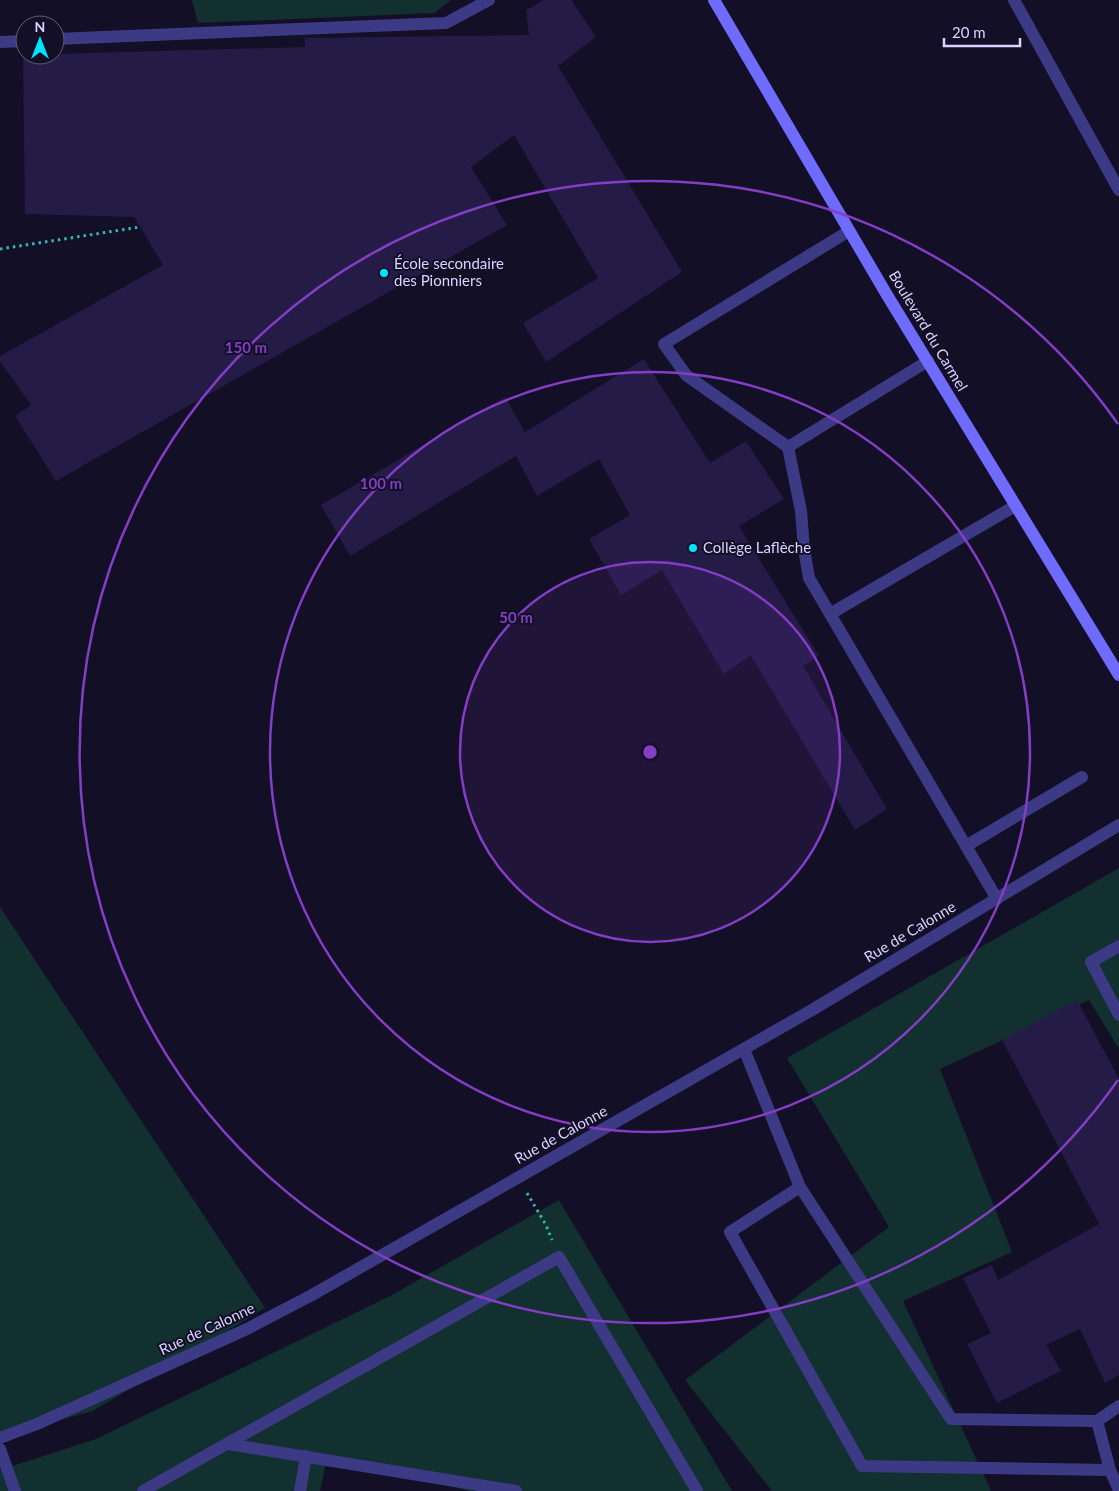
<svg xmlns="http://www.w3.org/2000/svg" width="1119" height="1491" viewBox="0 0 1119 1491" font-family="Lato,sans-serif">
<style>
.green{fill:#12302f}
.building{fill:#241b47}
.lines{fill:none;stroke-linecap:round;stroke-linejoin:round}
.path{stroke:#2fb8b0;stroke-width:3;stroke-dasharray:2.5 4;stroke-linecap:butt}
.lane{stroke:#3d3a85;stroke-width:12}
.street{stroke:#3d3a85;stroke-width:12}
.secondary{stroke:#6f6bff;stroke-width:12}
.ring{fill:none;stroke:#843dc5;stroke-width:2.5}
.poi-dot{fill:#00e5ff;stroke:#130f26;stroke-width:2}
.labels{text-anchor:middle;stroke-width:4;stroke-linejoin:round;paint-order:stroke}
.poi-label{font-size:15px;fill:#d9d4ff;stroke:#130f26;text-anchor:start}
.street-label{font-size:15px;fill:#d9d4ff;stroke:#130f26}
.centre{fill:#843dc5;stroke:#130f26;stroke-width:2.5}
.ring-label{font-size:15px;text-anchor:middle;font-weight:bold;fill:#843dc5;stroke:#130f26;stroke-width:4;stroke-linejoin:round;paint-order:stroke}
</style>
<rect width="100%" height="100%" fill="#130f26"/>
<!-- green -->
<g class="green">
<polygon points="192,0 451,0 434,13 198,23"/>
<polygon points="1119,868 1119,1049 1089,1000 940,1069 1012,1252 903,1301 991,1491 772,1491 685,1380 889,1227 787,1058"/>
<polygon points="0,907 265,1308 93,1411 0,1436"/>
<polygon points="559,1200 732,1491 471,1491 327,1458 320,1491 0,1491 0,1470 96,1439 390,1296"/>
</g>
<!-- building -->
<g class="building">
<polygon points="544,0 571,0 596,37 558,66 682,272 546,362 523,323 598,278 514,135 471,167 507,225 56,481 15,416 31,405 0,361 0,356 163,265 134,217 25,214 23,54 55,55 55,54 305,47 305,38 529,35 526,10"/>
<polygon points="644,359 710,463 746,441 784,499 739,526 819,656 803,666 887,809 855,830 751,655 724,674 662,570 621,595 589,539 630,515 599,459 537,496 516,456 350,556 321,505 505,397 525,432"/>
<polygon points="1077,1000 1119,1079 1119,1375 1105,1383 1080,1329 1046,1345 1061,1371 997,1403 967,1344 991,1333 963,1278 992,1265 998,1280 1099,1224 1002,1040"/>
</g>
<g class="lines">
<!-- path -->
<g class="path">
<polyline points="0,249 140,227"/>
<polyline points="527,1193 546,1225 552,1240"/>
</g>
<!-- lane -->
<g class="lane">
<polyline points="55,39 446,23 489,0"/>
<polyline points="0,42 25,41"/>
<polyline points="849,231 664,344 686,375 788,447 801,511 804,549 809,578 997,899"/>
<polyline points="788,447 928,361"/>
<polyline points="830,614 1015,506"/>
<polyline points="966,846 1082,777"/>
<polyline points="1119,946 1091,962 1119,1015"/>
<polyline points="744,1049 800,1187"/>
<polyline points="1097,1421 1119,1406"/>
<polyline points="228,1444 516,1491"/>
<polyline points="0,1449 15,1491"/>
<polyline points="1110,1470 862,1466 730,1232 800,1187 951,1419 1097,1421 1110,1470 1119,1490"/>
<polyline points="143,1491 559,1257 697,1491"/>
<polyline points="300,1491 306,1456"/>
</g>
<!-- street -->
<g class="street">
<polyline points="1014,0 1119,190"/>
<polyline points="0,1438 37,1424 247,1329 312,1295 812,1010 1119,825"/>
</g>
<!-- secondary -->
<polyline class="secondary" points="714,0 887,295 1119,675"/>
</g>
<!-- distance rings -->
<circle cx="650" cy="752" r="190" fill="#843dc5" fill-opacity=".12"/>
<g class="ring">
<circle cx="650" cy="752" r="190"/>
<circle cx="650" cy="752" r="380"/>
<path d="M1118 1080A571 571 0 1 1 1118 424"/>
</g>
<!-- markers -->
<g class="poi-dot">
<circle cx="384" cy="273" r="5"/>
<circle cx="693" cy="548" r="5"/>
</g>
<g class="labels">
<!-- poi labels -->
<g class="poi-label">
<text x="394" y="269">École secondaire<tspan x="394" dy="17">des Pionniers</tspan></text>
<text x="703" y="553">Collège Laflèche</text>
</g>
<!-- street labels -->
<g class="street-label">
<text transform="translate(928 331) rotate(59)" y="5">Boulevard du Carmel</text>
<text transform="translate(910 932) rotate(-31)" y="5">Rue de Calonne</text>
<text transform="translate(561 1135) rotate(-29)" y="5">Rue de Calonne</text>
<text transform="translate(207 1329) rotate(-25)" y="5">Rue de Calonne</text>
</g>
</g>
<circle cx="650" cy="752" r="8" class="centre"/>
<g class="ring-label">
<text x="246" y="353">150 m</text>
<text x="381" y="489">100 m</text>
<text x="516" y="623">50 m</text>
</g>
<!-- north arrow -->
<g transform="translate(40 40)"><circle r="24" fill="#130f26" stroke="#625e7d"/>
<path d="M0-4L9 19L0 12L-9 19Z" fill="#00e5ff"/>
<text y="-8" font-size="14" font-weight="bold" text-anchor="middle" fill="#d9d4ff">N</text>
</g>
<!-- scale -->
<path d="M944 38v8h76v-8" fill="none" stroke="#d9d4ff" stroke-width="2.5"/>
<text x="952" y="38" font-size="15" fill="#d9d4ff" stroke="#130f26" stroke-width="4" paint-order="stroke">20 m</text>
</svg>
